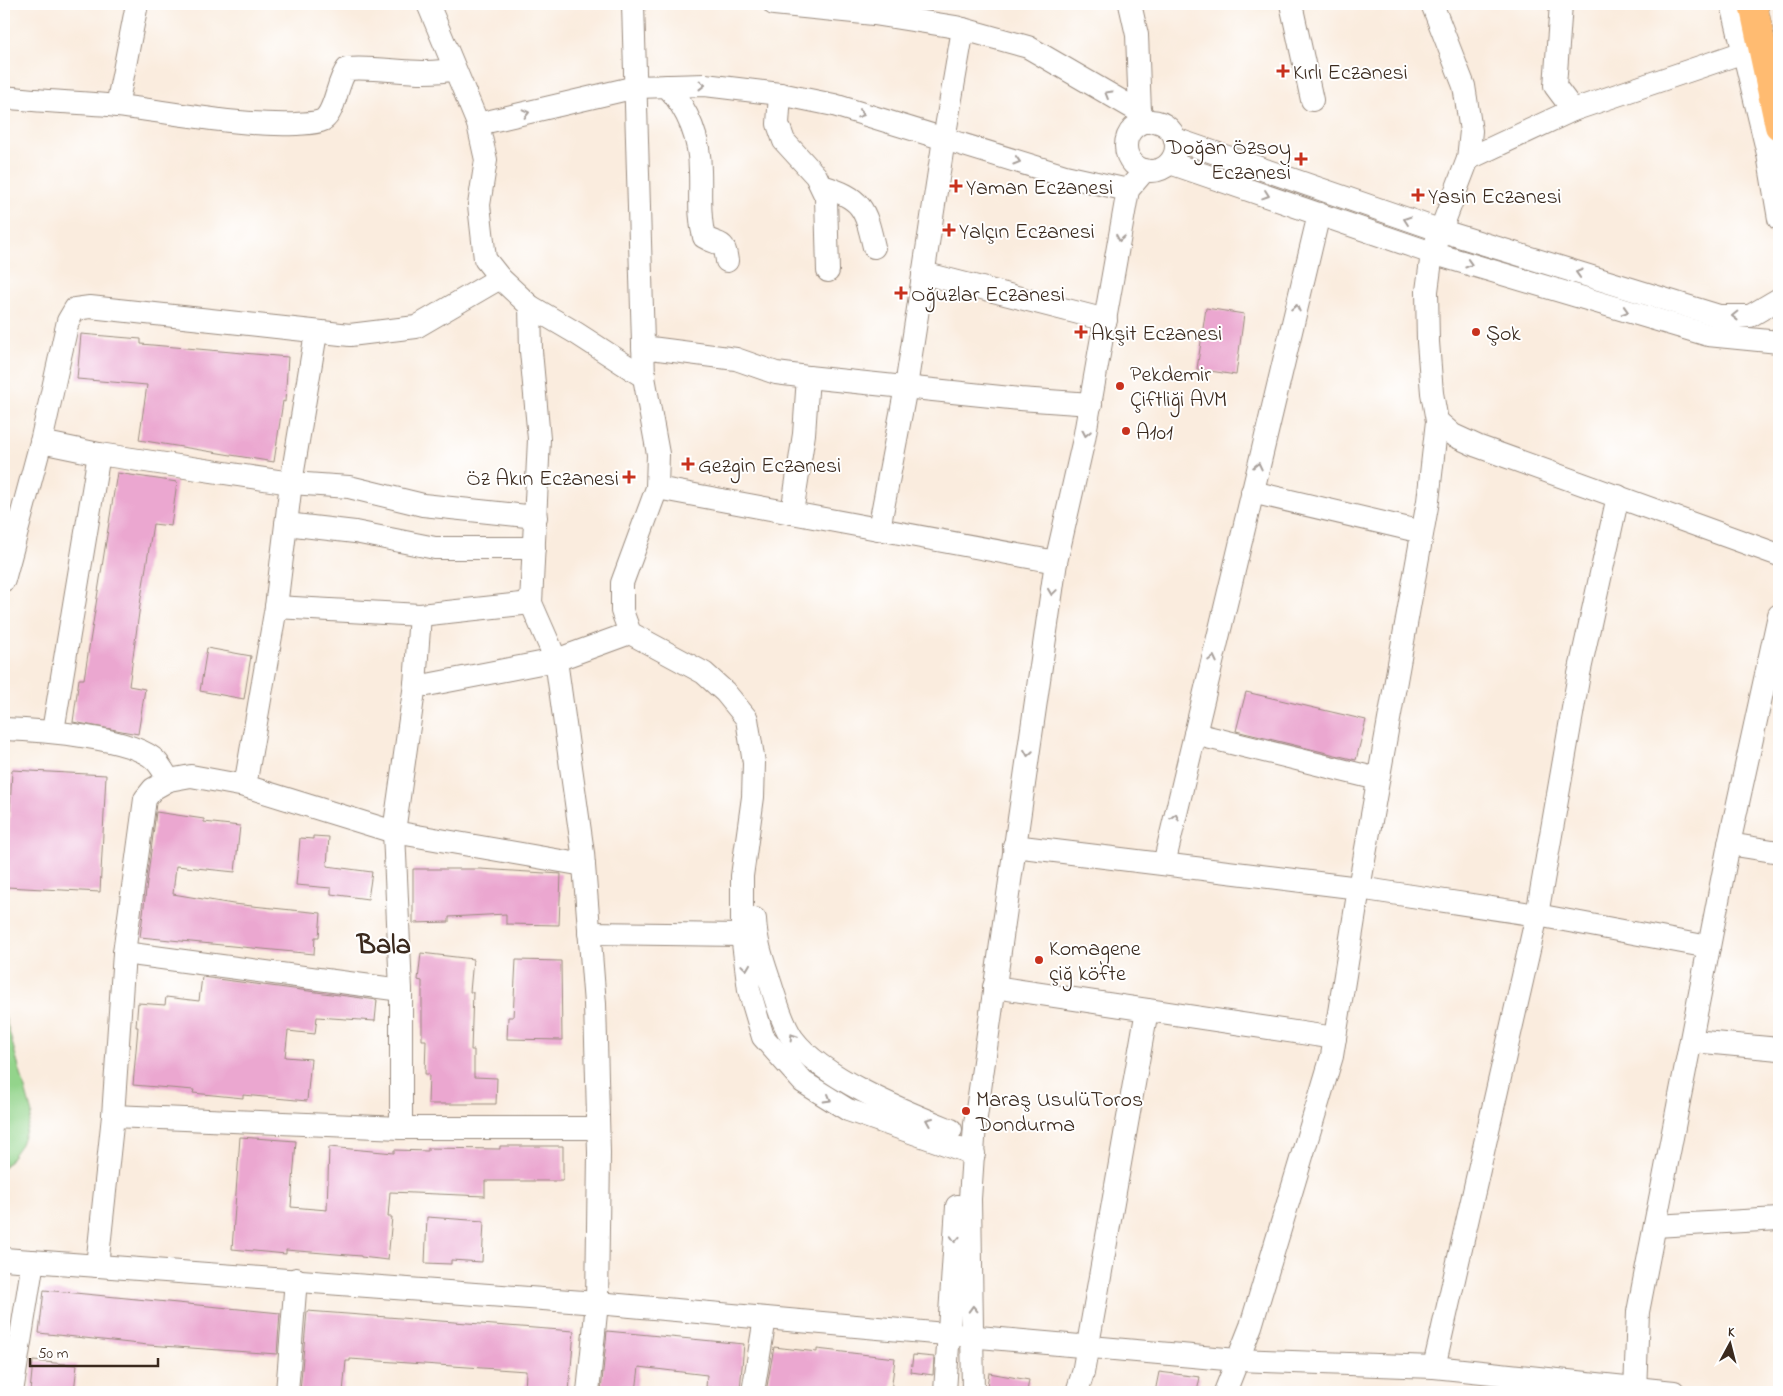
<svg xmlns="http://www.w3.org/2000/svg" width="1783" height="1396" viewBox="0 0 1783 1396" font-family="'Indie Flower',sans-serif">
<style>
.green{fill:#93d48b;stroke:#677f54}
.building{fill:#eba7d0}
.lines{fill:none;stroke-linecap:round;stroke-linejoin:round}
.minor-casing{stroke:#9a8b7e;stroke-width:24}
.highway-casing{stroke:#9a8b7e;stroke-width:29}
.minor{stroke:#fff;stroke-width:22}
.highway{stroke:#ffbb71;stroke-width:28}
.oneway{stroke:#a79f9a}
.poi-dot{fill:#c8321e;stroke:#fff;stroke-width:2}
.labels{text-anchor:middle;stroke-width:4;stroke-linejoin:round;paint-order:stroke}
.poi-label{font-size:22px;fill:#3b2a1e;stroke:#fff;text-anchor:start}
.district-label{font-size:28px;font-weight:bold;fill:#3b2a1e;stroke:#fff}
</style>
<rect width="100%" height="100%" fill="#fff"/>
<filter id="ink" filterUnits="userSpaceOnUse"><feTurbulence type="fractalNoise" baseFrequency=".02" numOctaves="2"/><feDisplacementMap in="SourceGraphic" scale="10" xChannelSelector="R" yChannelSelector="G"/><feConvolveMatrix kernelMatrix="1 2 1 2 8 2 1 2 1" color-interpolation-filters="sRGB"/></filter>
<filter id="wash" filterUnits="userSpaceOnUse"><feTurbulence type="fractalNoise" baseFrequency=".0096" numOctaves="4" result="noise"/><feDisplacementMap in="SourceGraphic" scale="20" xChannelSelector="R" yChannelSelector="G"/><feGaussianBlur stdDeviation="1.12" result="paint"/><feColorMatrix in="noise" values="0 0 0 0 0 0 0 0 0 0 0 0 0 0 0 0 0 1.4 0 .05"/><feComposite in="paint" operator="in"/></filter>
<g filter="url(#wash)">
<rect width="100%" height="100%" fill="#faecde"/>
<!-- green -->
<polygon class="green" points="4,1013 32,1114 21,1144 4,1168"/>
<g id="blocks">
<!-- building -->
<g class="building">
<polygon points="1206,308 1244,314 1236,375 1197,369"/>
<polygon points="81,334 141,339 141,344 288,357 285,402 283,401 274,462 139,440 147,385 77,379"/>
<polygon points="117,473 177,482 171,526 153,524 141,598 129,686 145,689 138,734 73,722 79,679 84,679"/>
<polygon points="207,648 251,656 244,699 200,691"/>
<polygon points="1246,692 1366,720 1356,760 1236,731"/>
<polygon points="12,770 106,775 100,892 6,887"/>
<polygon points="156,812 204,819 204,822 240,826 235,872 176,866 173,894 233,904 321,913 319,937 315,937 314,954 140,937"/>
<polygon points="313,836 329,837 327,866 372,872 368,899 331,894 331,888 296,885 300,838 313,839"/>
<polygon points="413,869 480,869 561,874 559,925 506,924 506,914 449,917 449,922 413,923"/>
<polygon points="421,953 473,959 470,992 473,992 471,1050 474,1050 474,1077 497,1078 496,1104 428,1104 429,1074 425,1074 426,1040 422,1040 422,981 418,980"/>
<polygon points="516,960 561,961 562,1040 507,1039 508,1017 513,1017"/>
<polygon points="202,977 377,1000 375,1021 317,1017 315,1034 288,1031 285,1057 311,1059 307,1101 243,1095 243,1098 193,1093 194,1090 133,1085 138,1027 136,1027 138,1003 165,1005 166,997 199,1001"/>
<polygon points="240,1137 296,1141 291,1207 327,1210 329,1147 394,1153 394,1150 428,1151 428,1148 500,1149 500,1146 563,1146 563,1181 485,1181 485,1196 390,1192 388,1217 392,1217 388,1260 361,1257 361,1256 286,1250 286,1254 232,1249"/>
<polygon points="427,1217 484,1221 482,1262 451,1260 451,1264 425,1263"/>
<polygon points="44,1290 280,1313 277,1354 148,1345 39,1333"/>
<polygon points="307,1311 574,1331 569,1392 525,1392 526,1371 350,1359 350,1361 346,1361 343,1392 300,1392"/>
<polygon points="607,1331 744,1344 740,1390 706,1387 707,1375 639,1367 636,1392 601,1392"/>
<polygon points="774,1347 817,1352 817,1349 895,1358 891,1392 766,1392"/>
<polygon points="913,1355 934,1357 933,1375 911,1372"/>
<polygon points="33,1361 77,1365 74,1392 30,1392"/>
<polygon points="1159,1372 1200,1377 1197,1392 1155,1392"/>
<polygon points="989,1373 1029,1380 1027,1392 986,1392"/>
</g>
</g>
</g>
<g filter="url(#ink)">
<use href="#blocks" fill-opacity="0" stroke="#9a8b7e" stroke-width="1"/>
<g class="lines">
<defs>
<g id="minor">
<polyline points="428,4 478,124 486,160 479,205 485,259 500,278 530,306 576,333 644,377"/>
<polyline points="633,4 644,377 658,454 657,488 622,583 622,611 630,633 704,673 725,692 747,719 754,763 753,797 742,876 742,935 749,990 763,1037 803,1082 848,1110 974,1154"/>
<polyline points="774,4 874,14 956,27 1028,47 1140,112 1148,122"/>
<polyline points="1130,4 1137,35 1140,112"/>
<polyline points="1291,4 1312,100"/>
<polyline points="1561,4 1555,86 1573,110"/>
<polyline points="1732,4 1768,154 1779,219"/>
<path d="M667,86C688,110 700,138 700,171C701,193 698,215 704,237C720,247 724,238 727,261"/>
<polyline points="780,94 778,124 784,141 816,176 826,197 828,271"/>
<path d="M4,97C42,102 80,102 118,106C178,113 236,126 296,124C304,123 315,124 323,120C336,111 336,83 347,69C382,66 420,77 454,69"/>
<polyline points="117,106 137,4"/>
<circle cx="1151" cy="146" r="25"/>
<polyline points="478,124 636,87 705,85 780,94 834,105 1065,176 1128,190"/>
<polyline points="1175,139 1439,230 1719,316 1750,316 1779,299"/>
<polyline points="1468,159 1573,110 1744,52"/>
<polyline points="1170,163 1432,253 1708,335 1779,342"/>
<path d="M822,186C862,198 865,208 874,247"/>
<polyline points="923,273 1106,320"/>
<polyline points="530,306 531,351 539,439 531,603 556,660 583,853 595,1004 599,1153 597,1303 588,1392"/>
<polyline points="643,347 736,359 776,373 808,377 1020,399 1091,404"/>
<polyline points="1437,421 1453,435 1477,446 1779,555"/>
<polyline points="99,454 41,442 68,321 75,309 90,307 350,335 416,327 500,278"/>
<polyline points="657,488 1056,562"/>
<polyline points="1252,492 1422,532"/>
<polyline points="792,513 804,434 808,377"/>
<polyline points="286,524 355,532 435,548 534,548"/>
<polyline points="879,529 906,387 944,139 963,29"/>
<polyline points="4,580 41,442"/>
<polyline points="276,607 420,615 531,603"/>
<polyline points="415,684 427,685 556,660 630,633"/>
<path d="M4,729C37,730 134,737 156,761C161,766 165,774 169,780"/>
<polyline points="53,731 99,454 291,483 349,487 423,505 536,517"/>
<polyline points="1195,734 1378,779"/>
<polyline points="245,786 276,607 291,483 316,333"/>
<polyline points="1729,844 1779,852"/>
<polyline points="1014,846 1359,888 1537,915 1709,947"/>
<polyline points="1164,864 1319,214"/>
<path d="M755,919C756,942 763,961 770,982C776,1000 782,1024 793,1039C823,1079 904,1111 951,1130"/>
<polyline points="589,933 742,935"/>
<polyline points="124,953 401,990"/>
<polyline points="994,987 1335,1038"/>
<polyline points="1693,1041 1779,1049"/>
<polyline points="113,1116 401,1128 598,1128"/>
<polyline points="401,1128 401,990 394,832 415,684 420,615"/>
<polyline points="1655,1226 1779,1219"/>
<polyline points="4,1259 597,1303 1237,1360 1434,1367 1674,1392"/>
<polyline points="97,1266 113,1116 124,953 145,799 153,789 169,780 191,776 245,786 394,832 584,865"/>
<polyline points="1434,1367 1537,915 1579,674 1618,496"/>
<polyline points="12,1392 33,1261"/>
<polyline points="287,1392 296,1279"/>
<polyline points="753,1392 765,1318"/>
<polyline points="945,1392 957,1206"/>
<polyline points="973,1392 970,1199 975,1124 1056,562 1084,439 1128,190 1145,170"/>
<polyline points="1077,1392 1083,1373 1147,1010"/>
<polyline points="1225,1392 1251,1326 1332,1056 1359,888 1428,501 1437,421 1432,393 1428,342 1427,291 1432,253 1468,159 1471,131 1464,86 1432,4"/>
<polyline points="1635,1392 1638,1312 1729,844 1779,615"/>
</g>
<polyline id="highway" points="1753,4 1779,126"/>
</defs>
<!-- minor casing -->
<use href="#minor" class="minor-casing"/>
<!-- highway casing -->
<use href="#highway" class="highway-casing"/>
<!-- minor -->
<use href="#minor" class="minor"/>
<!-- highway -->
<use href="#highway" class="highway"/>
</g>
<!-- one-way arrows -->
<defs><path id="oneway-chevron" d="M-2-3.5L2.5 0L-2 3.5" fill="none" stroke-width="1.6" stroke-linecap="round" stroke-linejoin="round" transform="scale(1.25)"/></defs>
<g class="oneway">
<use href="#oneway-chevron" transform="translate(702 85) rotate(1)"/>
<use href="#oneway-chevron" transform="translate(1108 94) rotate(-149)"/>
<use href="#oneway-chevron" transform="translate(526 113) rotate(-13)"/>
<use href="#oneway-chevron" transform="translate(861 114) rotate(18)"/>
<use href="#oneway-chevron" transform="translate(1017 161) rotate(17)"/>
<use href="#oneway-chevron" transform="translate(1266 195) rotate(19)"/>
<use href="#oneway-chevron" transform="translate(1407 220) rotate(-161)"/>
<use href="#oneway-chevron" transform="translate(1120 238) rotate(100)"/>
<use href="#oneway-chevron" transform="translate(1469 264) rotate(17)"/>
<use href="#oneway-chevron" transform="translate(1579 273) rotate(-163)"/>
<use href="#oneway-chevron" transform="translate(1296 308) rotate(-77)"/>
<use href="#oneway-chevron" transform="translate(1625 311) rotate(17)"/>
<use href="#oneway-chevron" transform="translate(1735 316) rotate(179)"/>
<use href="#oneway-chevron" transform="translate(1086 433) rotate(101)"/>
<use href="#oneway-chevron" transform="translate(1258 466) rotate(-77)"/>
<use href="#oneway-chevron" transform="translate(1052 592) rotate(98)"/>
<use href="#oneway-chevron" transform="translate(1213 659) rotate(-77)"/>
<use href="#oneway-chevron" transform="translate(1028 753) rotate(99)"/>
<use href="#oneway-chevron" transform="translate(1175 817) rotate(-77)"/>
<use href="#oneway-chevron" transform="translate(746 967) rotate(82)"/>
<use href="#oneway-chevron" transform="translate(793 1037) rotate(-122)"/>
<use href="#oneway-chevron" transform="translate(828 1099) rotate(30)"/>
<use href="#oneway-chevron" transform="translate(929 1121) rotate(-157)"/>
<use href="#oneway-chevron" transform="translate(955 1239) rotate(94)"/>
<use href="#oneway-chevron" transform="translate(973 1309) rotate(-92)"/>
</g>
</g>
<!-- markers -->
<g class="poi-dot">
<path d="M1280.5 63.5h5v5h5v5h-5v5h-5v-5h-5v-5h5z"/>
<path d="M1298.5 151.5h5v5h5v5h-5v5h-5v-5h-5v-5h5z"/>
<path d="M953.5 178.5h5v5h5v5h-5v5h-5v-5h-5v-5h5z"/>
<path d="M1415.5 187.5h5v5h5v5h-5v5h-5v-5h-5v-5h5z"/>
<path d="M946.5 222.5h5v5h5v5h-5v5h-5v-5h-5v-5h5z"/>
<path d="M898.5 285.5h5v5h5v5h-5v5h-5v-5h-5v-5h5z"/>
<path d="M1078.5 324.5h5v5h5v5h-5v5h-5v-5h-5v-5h5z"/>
<circle cx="1476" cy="332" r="5"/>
<circle cx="1120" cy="386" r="5"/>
<circle cx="1126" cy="431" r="5"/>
<path d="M685.5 456.5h5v5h5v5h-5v5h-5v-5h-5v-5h5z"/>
<path d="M626.5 469.5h5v5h5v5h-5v5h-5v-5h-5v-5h5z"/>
<circle cx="1039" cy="960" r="5"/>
<circle cx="966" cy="1111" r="5"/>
</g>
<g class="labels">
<!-- poi labels -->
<g class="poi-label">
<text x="1293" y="79">Kırlı Eczanesi</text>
<text x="1291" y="154" text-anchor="end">Doğan Özsoy<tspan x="1291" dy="25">Eczanesi</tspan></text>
<text x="966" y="194">Yaman Eczanesi</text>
<text x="1428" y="203">Yasin Eczanesi</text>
<text x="959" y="238">Yalçın Eczanesi</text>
<text x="911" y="301">Oğuzlar Eczanesi</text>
<text x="1091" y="340">Akşit Eczanesi</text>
<text x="1486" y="340">Şok</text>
<text x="1130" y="381">Pekdemir<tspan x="1130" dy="25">Çiftliği AVM</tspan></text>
<text x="1136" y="439">A101</text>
<text x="698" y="472">Gezgin Eczanesi</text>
<text x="619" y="485" text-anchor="end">Öz Akın Eczanesi</text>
<text x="1049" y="955">Komagene<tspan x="1049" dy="25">çiğ köfte</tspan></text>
<text x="976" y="1106">Maraş UsulüToros<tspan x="976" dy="25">Dondurma</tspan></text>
</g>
<!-- district labels -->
<g class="district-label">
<text x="384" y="953">Bala</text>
</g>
</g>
<!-- margin -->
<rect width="1783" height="1396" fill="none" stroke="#fff" stroke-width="20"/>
<!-- north arrow -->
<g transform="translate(1730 1344) rotate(7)" stroke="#ffffff" stroke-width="4" paint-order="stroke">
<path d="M0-4L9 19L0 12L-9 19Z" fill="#3b2a1e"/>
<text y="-8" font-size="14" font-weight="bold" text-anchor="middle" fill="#3b2a1e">K</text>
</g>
<!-- scale -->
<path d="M30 1358v8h128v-8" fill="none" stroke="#3b2a1e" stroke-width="2.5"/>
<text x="38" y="1358" font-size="15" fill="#3b2a1e" stroke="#ffffff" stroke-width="4" paint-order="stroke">50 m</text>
</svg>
